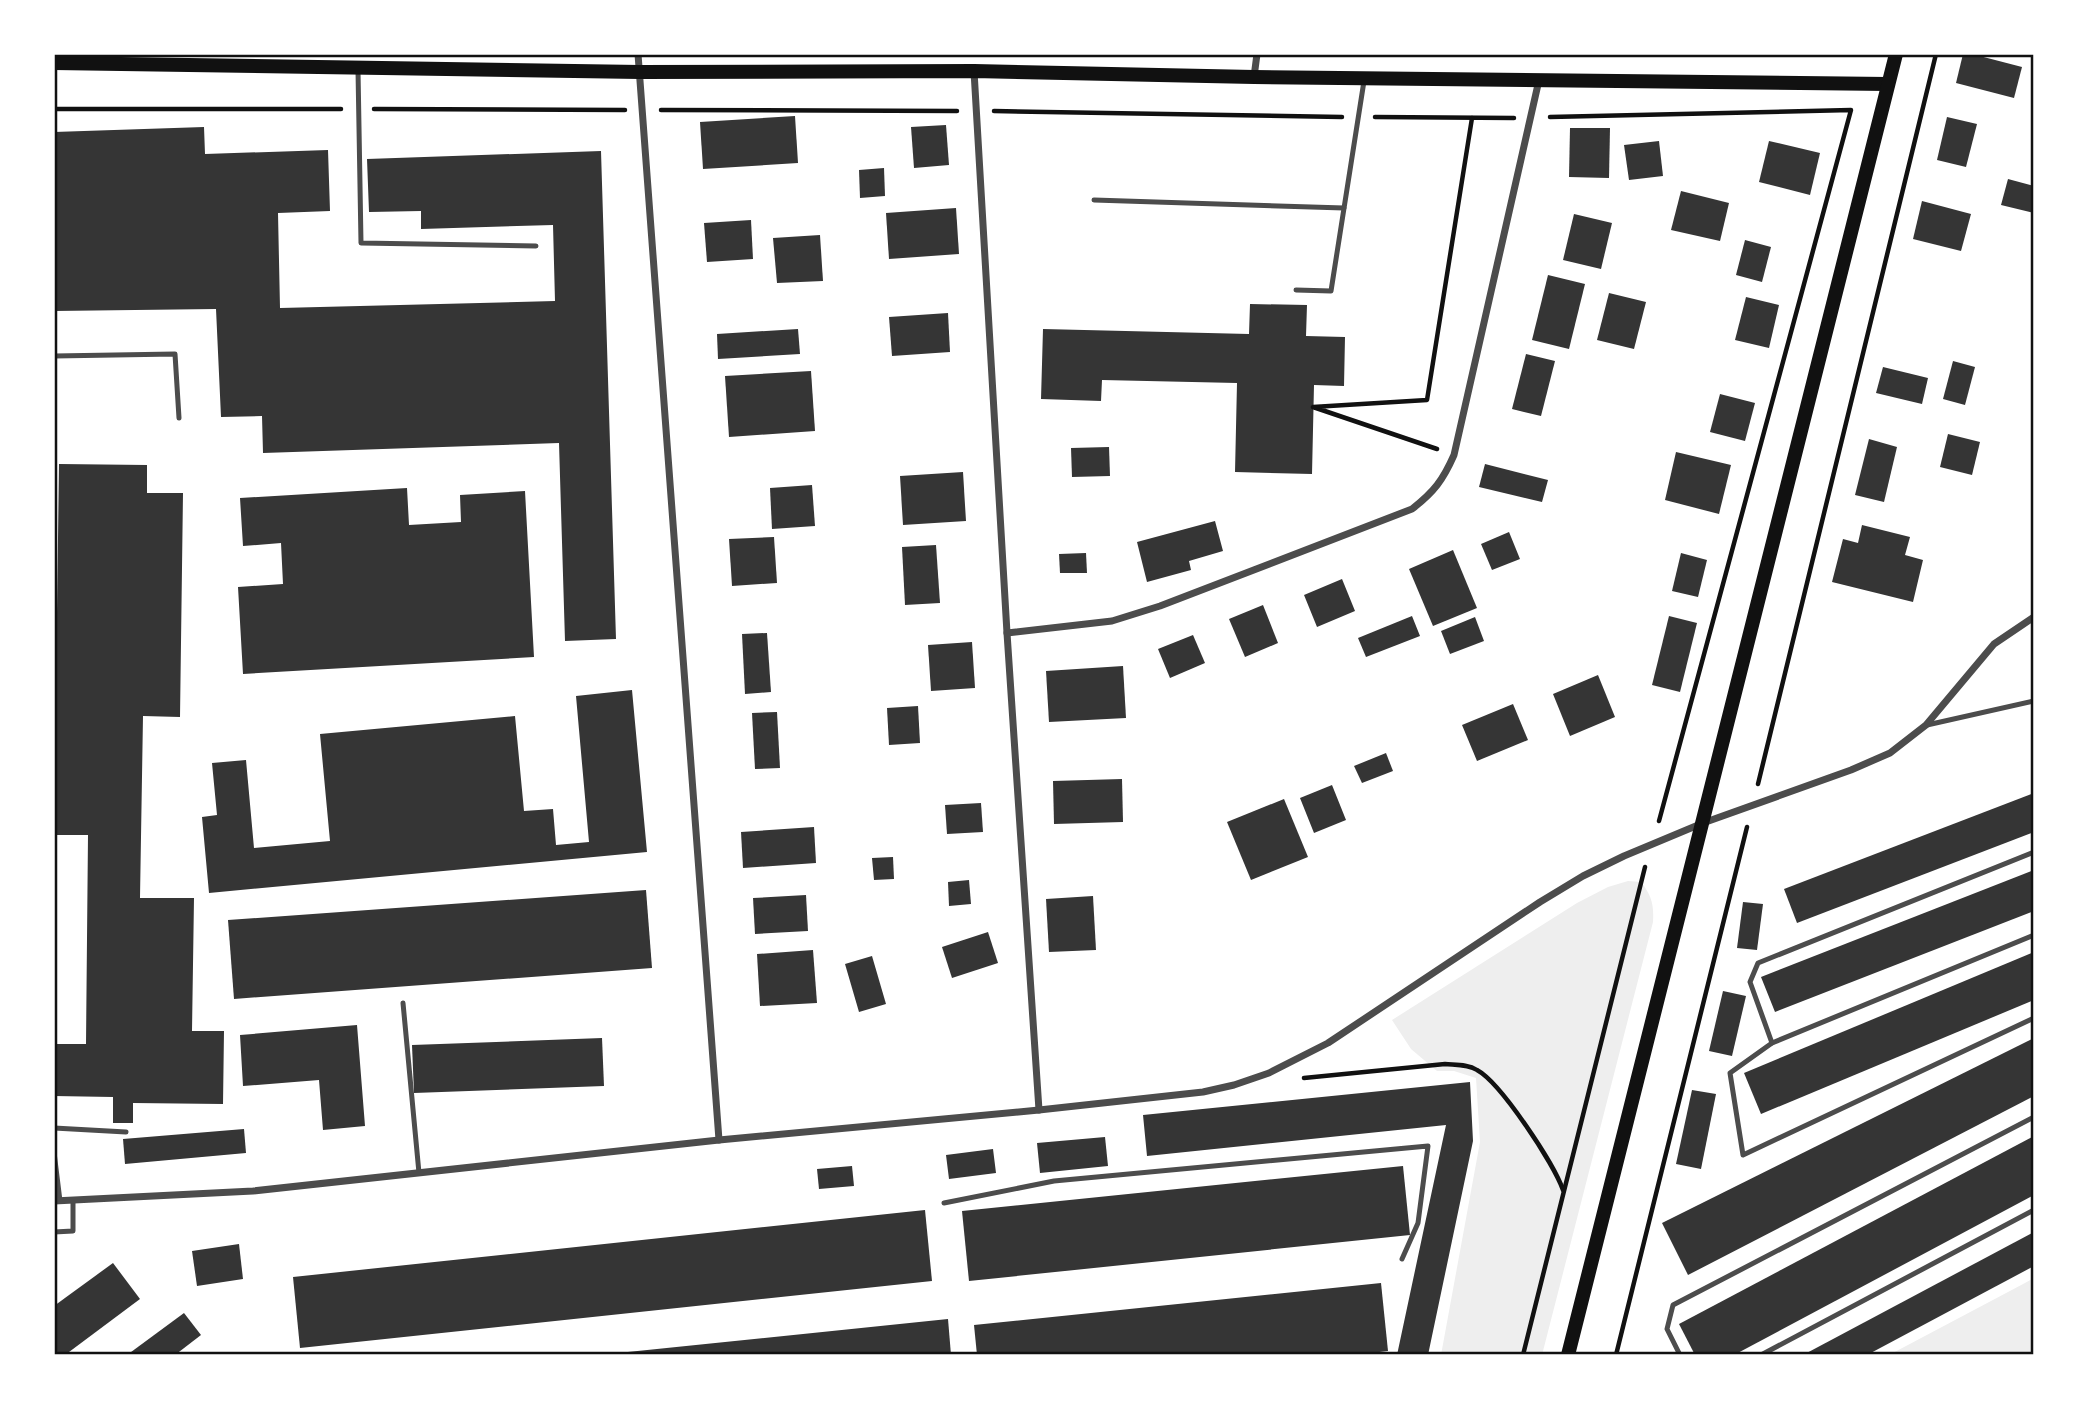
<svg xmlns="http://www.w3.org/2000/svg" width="2088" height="1409" viewBox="0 0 2088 1409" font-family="Montserrat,sans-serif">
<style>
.green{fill:#eee}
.building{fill:#353535}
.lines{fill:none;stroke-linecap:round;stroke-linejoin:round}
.path{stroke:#111;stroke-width:4.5}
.service{stroke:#4c4c4c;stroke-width:5}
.minor{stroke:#4c4c4c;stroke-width:7}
.secondary{stroke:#111;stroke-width:14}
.neatline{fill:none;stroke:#111;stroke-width:2.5}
</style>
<rect width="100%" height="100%" fill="#fff"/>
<!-- green -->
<g class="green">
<path d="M1628,881L1641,882C1652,896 1654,905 1653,922L1542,1355H1441L1480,1142L1476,1078L1454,1071H1437L1411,1049L1392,1020L1577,903L1608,887Z"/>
<polygon points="2034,1278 2034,1355 1889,1355 2025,1283"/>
</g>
<!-- building -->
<g class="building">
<polygon points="1963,54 1972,54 2022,67 2014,98 1956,83"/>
<polygon points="795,116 798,163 703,169 700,122"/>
<polygon points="1947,117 1977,124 1966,167 1937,160"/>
<polygon points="946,125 949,165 914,168 911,127"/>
<polygon points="204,127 205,154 328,150 330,211 278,213 280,308 555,301 553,225 421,229 421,211 369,212 367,159 601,151 616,639 565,641 559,443 263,453 262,416 221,417 216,309 54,311 54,132"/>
<polygon points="1570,128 1610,128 1609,178 1569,177"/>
<polygon points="1659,141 1663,176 1629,180 1624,145"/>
<polygon points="1769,141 1820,153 1810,195 1759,182"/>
<polygon points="884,168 885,196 860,198 859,170"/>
<polygon points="2008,179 2034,186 2034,213 2001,205"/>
<polygon points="1681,191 1729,203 1720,241 1671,230"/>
<polygon points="1922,201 1971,214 1961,251 1913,239"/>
<polygon points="956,208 959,254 889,259 886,213"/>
<polygon points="1574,214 1612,223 1601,269 1563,260"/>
<polygon points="751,220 753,259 707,262 704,223"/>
<polygon points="820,235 823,281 777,283 773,238"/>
<polygon points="1745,240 1771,247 1762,282 1736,275"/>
<polygon points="1548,275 1585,284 1569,349 1532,340"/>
<polygon points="1609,293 1646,302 1634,349 1597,340"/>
<polygon points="1746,297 1779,305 1769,348 1735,340"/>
<polygon points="1250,304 1307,305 1306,336 1345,337 1344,386 1314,385 1312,474 1235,472 1237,383 1102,380 1101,401 1041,399 1043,329 1249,334"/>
<polygon points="948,313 950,352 892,356 889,317"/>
<polygon points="798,329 800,354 718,359 717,334"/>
<polygon points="1526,354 1555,361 1541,416 1512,409"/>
<polygon points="1953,361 1975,367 1965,405 1943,399"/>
<polygon points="1883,367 1928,378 1922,404 1876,393"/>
<polygon points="811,371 815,431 729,437 725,376"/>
<polygon points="1720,394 1755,403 1745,441 1710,432"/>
<polygon points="1948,434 1980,442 1972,475 1940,467"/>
<polygon points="1869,439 1897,447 1884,502 1855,495"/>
<polygon points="1109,447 1110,476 1072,477 1071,448"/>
<polygon points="1676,452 1731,465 1719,514 1665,500"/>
<polygon points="59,464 147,465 147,493 183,493 180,717 143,716 140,898 194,898 192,1031 224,1031 223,1104 133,1103 133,1123 113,1123 113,1097 54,1096 54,1044 86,1044 88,835 54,835"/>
<polygon points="1485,464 1548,480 1542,502 1479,487"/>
<polygon points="963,472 966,521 903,525 900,476"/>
<polygon points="812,485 815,526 772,529 770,488"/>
<polygon points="407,488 409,525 461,522 460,495 525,491 534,657 243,674 238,587 283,584 281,543 243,546 240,498"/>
<polygon points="1215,521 1223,551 1189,561 1191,570 1147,582 1137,542"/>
<polygon points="1862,525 1910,537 1905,555 1923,560 1913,602 1832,582 1843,539 1858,543"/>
<polygon points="1509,532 1520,559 1492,570 1481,544"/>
<polygon points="774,537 777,583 732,586 729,539"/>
<polygon points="936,545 940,603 905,605 902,547"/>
<polygon points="1453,550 1477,608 1433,626 1409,569"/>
<polygon points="1086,553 1087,573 1060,573 1059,554"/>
<polygon points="1681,553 1707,560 1698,597 1672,591"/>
<polygon points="1342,579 1355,611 1317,627 1304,595"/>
<polygon points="1263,605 1278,643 1245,657 1229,619"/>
<polygon points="1412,616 1420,636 1366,657 1358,638"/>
<polygon points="1669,616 1697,623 1680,692 1652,685"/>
<polygon points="1475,617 1484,641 1450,654 1441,631"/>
<polygon points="767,633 771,692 745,694 742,634"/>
<polygon points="1193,635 1205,663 1170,678 1158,649"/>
<polygon points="972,642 975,688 931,691 928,645"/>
<polygon points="1123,666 1126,718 1049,722 1046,671"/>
<polygon points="1598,675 1615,717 1570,736 1553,694"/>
<polygon points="632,690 647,852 209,893 202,817 217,815 212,763 246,760 254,848 330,841 320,734 515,716 524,811 553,809 556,845 589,842 576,696"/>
<polygon points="1513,704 1528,740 1477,761 1462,725"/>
<polygon points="918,706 920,743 889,745 887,708"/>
<polygon points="777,712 780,768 755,769 752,713"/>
<polygon points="1386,753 1393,771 1362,783 1354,766"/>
<polygon points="1122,779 1123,822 1054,824 1053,781"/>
<polygon points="1332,785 1346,820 1314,833 1300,798"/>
<polygon points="2034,793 2034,832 1797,923 1784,889"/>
<polygon points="1284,799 1308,857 1251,880 1227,822"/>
<polygon points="981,803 983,832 947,834 945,805"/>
<polygon points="814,827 816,863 743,868 741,832"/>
<polygon points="893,857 894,879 874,880 872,858"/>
<polygon points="2034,870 2034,911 1775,1012 1761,977"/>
<polygon points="969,880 971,904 949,906 948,882"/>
<polygon points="646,890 652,968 234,999 228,920"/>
<polygon points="806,895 808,931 755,934 753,898"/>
<polygon points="1093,896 1096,950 1049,952 1046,899"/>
<polygon points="1743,902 1763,904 1757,950 1737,948"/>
<polygon points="988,932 998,963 952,978 942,947"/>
<polygon points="813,950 817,1003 760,1006 757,954"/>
<polygon points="2034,952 2034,1000 1761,1114 1744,1073"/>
<polygon points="872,956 886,1004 859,1012 845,964"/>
<polygon points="1723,991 1746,996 1732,1056 1709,1051"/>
<polygon points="357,1025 365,1126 323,1130 319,1080 243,1086 240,1035"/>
<polygon points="602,1038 604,1086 414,1093 412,1045"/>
<polygon points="2034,1038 2034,1096 1688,1275 1662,1223"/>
<polygon points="1470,1082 1473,1141 1428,1355 1397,1355 1446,1125 1147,1156 1143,1115"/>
<polygon points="1692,1090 1716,1094 1701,1169 1676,1164"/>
<polygon points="244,1129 246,1153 125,1164 123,1139"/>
<polygon points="2034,1136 2034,1195 1734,1355 1695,1355 1679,1324"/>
<polygon points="1105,1137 1108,1166 1040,1173 1037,1143"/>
<polygon points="993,1149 996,1173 949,1179 946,1155"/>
<polygon points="852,1166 854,1186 819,1189 817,1169"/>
<polygon points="1403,1166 1410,1235 969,1281 962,1211"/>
<polygon points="925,1210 932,1281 300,1348 293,1277"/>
<polygon points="2034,1232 2034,1266 1867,1355 1803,1355"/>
<polygon points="239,1244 243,1279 197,1286 192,1251"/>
<polygon points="113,1263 140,1299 65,1355 54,1355 54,1306"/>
<polygon points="1381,1283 1388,1351 1354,1355 977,1355 974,1325"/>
<polygon points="184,1313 201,1335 175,1355 127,1355"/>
<polygon points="948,1319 951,1355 618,1355 618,1353"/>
</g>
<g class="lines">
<!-- path -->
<g class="path">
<polyline points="54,109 341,109"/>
<polyline points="374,109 625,110"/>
<polyline points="661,110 957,111"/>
<polyline points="994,111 1342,117"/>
<polyline points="1375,117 1514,118"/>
<polyline points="1550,117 1851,110 1659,821"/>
<polyline points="1437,449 1313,407 1427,400 1472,118"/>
<polyline points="1758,784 1936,54"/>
<path d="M1304,1078L1445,1064C1455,1065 1468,1064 1477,1070C1501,1083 1554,1164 1563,1190"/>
<polyline points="1523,1355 1645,867"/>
<polyline points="1616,1355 1747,827"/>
</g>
<!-- service -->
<g class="service">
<polyline points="358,70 361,243 536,246"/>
<polyline points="1094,200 1344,208"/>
<polyline points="1296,290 1331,291 1364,81"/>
<polyline points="54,356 175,354 179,418"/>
<polyline points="1927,725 2034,701"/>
<polyline points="2034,852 1758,963 1750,982 1772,1043 2034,935"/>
<polyline points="403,1003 419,1173"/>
<polyline points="1772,1043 1730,1073 1743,1155 2034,1018"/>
<polyline points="54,1128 126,1132"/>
<polyline points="54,1152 60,1201"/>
<polyline points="944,1203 1054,1181 1428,1146 1418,1223 1402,1259"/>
<polyline points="54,1232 73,1231 73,1200"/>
<polyline points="1680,1355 1667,1329 1673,1305 2034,1117"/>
<polyline points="1761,1355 2034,1210"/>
</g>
<!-- minor -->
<g class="minor">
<polyline points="638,54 719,1140"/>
<polyline points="974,71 1007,633 1039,1110"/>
<polyline points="1254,77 1257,54"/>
<path d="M1007,633L1112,621L1160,606L1412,509C1434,492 1443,480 1454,455L1539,80"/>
<polyline points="54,1201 253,1191 719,1140 1039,1110 1203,1092 1234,1085 1269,1073 1328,1043 1540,902 1583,876 1624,856 1703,823 1851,770 1890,753 1926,725 1994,644 2034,617"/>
</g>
<!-- secondary -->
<g class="secondary">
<polyline points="54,63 640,72 974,71 1254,77 1888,84"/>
<polyline points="1568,1355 1896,54"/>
</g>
</g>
<!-- border -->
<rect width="2088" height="1409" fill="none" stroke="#ffffff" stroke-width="112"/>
<rect x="56" y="56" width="1976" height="1297" class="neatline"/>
</svg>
